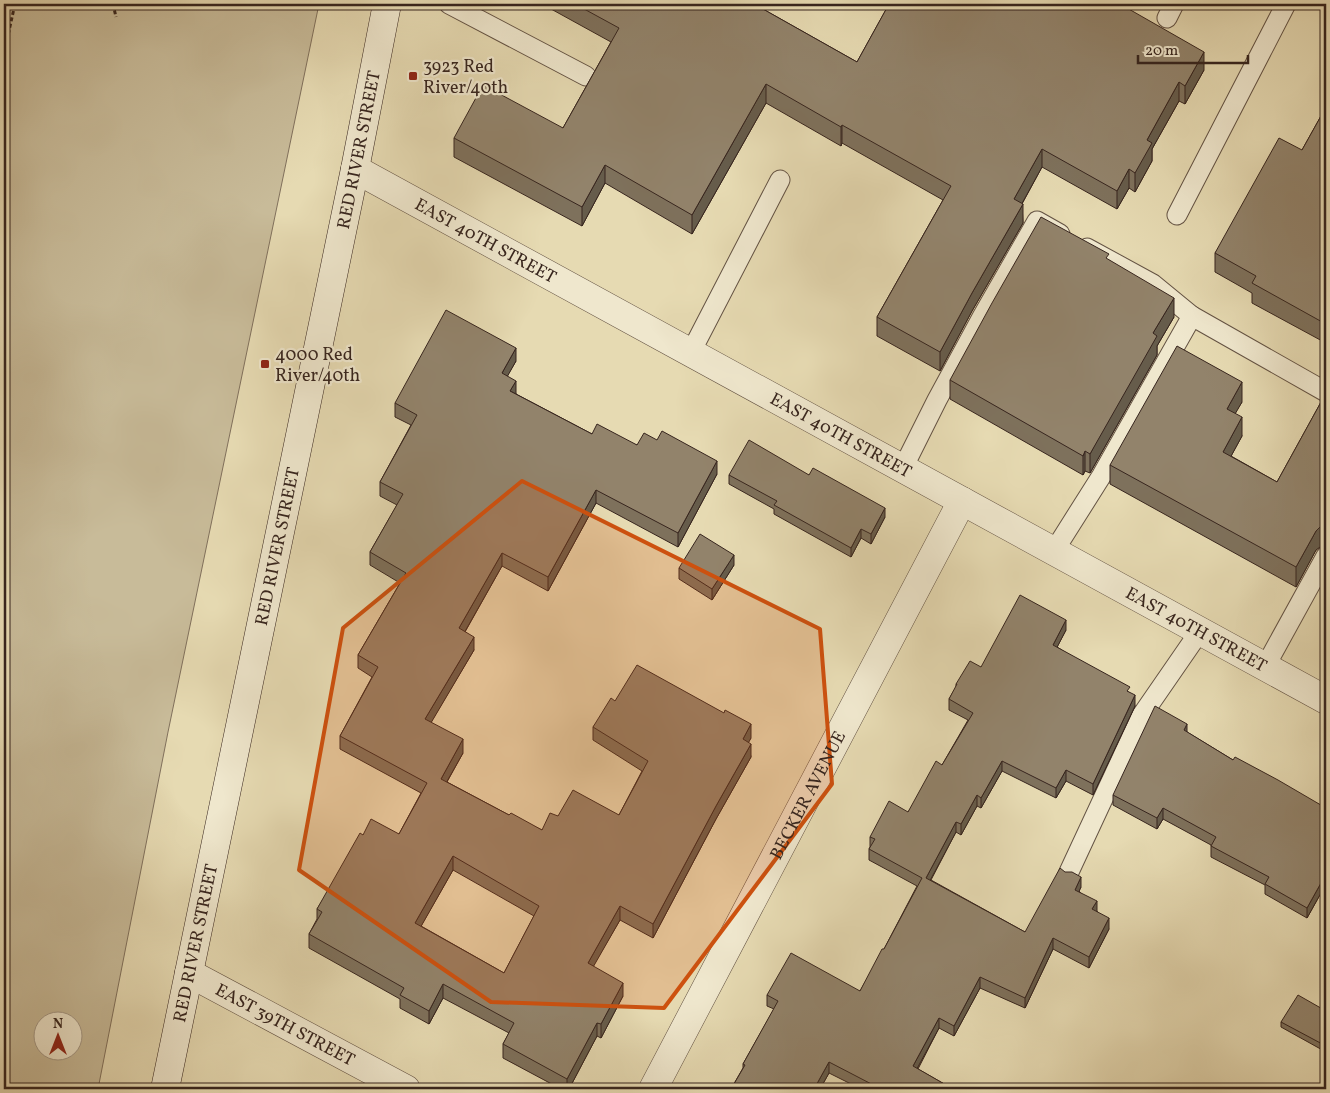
<svg xmlns="http://www.w3.org/2000/svg" width="1330" height="1093" viewBox="0 0 1330 1093" font-family="Vollkorn,serif">
<style>
.green{fill:#c8bb99;stroke:#80705c;fill-rule:evenodd}
.lines{fill:none;stroke-linecap:round;stroke-linejoin:round}
.lane-casing{stroke:#635243;stroke-width:21}
.street-casing{stroke:#635243;stroke-width:29}
.secondary-casing{stroke:#37251e;stroke-width:29}
.path{stroke:#37251e;stroke-width:3;stroke-dasharray:4 2.5;stroke-linecap:butt}
.lane{stroke:#efe7cd;stroke-width:19}
.street{stroke:#efe7cd;stroke-width:28}
.secondary{stroke:#efe7cd;stroke-width:28}
.wall{fill:#7e715c;stroke:#37251e;fill-rule:evenodd}
.shaded-wall{fill:#665c4b;stroke:#37251e}
.building{fill:#92836b;stroke:#37251e;fill-rule:evenodd}
.marked{fill:#cd510f;fill-opacity:0.2;stroke:#cd510f;stroke-width:4;stroke-linejoin:round}
.poi-dot{fill:#8f2418;stroke:#efe7cd;stroke-width:2}
.labels{text-anchor:middle;stroke-width:4.5;stroke-linejoin:round;paint-order:stroke}
.poi-label{font-size:18px;fill:#37251e;stroke:#efe7cd;text-anchor:start}
.street-label{font-size:18px;fill:#37251e;stroke:#efe7cd}
</style>
<rect width="100%" height="100%" fill="#e6dab2"/>
<filter id="stains"><feTurbulence type="fractalNoise" baseFrequency=".004" numOctaves="4"/><feColorMatrix values="0 0 0 0 .2 0 0 0 0 .09 0 0 0 0 .02 0 0 0 .5 -.17"/></filter>
<radialGradient id="worn" r=".72"><stop offset=".6" stop-color="#630" stop-opacity="0"/><stop offset="1" stop-color="#630" stop-opacity=".3"/></radialGradient>
<!-- green -->
<path class="green" d="M4,4H319L168,732L98,1089H4ZM42,1020H72V1050H42Z"/>
<g class="lines">
<defs>
<g id="lane">
<polyline points="449,4 586,76"/>
<polyline points="1167,18 1174,4"/>
<polyline points="1177,215 1286,4"/>
<polyline points="1087,248 1153,284 1192,316"/>
<polyline points="691,352 780,180"/>
<polyline points="903,468 937,400 982,317 1037,221 1060,234"/>
<polyline points="1054,551 1102,475 1192,316 1326,392"/>
<polyline points="1265,667 1326,556"/>
<polyline points="1069,872 1142,715 1200,631"/>
</g>
<g id="street">
<path id="s1" d="M355,169L1326,700"/>
<path id="s2" d="M189,973L406,1089"/>
<path id="s3" d="M653,1089L962,501"/>
</g>
<g id="secondary">
<path id="s4" d="M165,1089L355,169L387,4"/>
</g>
</defs>
<!-- lane casing -->
<use href="#lane" class="lane-casing"/>
<!-- street casing -->
<use href="#street" class="street-casing"/>
<!-- secondary casing -->
<use href="#secondary" class="secondary-casing"/>
<!-- path -->
<g class="path">
<polyline points="113,4 116,17"/>
<polyline points="4,53 15,4"/>
</g>
<!-- lane -->
<use href="#lane" class="lane"/>
<!-- street -->
<use href="#street" class="street"/>
<!-- secondary -->
<use href="#secondary" class="secondary"/>
</g>
<!-- wall -->
<g class="wall">
<polygon points="542,4 754,4 857,62 888,6 884,4 1120,4 1204,70 1185,104 1179,101 1152,149 1152,161 1135,192 1129,188 1117,209 1042,167 1022,204 1023,223 972,311 940,371 877,336 877,317 943,200 842,143 841,146 766,103 692,234 605,183 582,226 454,157 454,138 563,128 611,42"/>
<polygon points="1326,107 1326,338 1324,342 1252,303 1252,293 1215,272 1215,253 1302,150"/>
<polygon points="1109,260 1174,317 1157,346 1157,355 1090,473 1085,471 1083,475 950,399 950,380"/>
<path d="M516,361L507,376L516,394L592,434L637,445L717,474L678,547L596,503L548,591L502,566L465,632L474,650L431,722L463,753L447,782L509,815L542,830L558,816L619,815L642,771L593,740V727L615,701L751,738L748,742L751,757L716,819L653,938L620,920L593,966L623,996L601,1038L597,1036L569,1089H561L503,1058V1044L509,1033L443,998L429,1024L400,1008V999L309,948V934L317,919V909L363,835L399,834L421,793L340,749V736L372,677L358,668V655L400,583L370,565V552L397,505L380,496V482L411,425L395,417V403ZM453,870L534,916L504,973L421,926Z"/>
<polygon points="1326,393 1326,545 1320,547 1316,550 1296,587 1110,484 1110,465 1242,402 1235,413 1242,436 1231,456 1277,482"/>
<polygon points="729,475 809,475 885,517 871,544 861,538 851,557 774,514 774,509 729,484"/>
<polygon points="1326,560 1326,586 1323,584 1323,565"/>
<polygon points="734,565 712,600 679,579 679,568"/>
<polygon points="1066,630 1057,647 1130,693 1135,706 1093,795 1066,781 1056,798 1002,771 981,808 977,806 961,835 956,832 931,880 1025,932 1081,887 1079,891 1097,911 1109,929 1089,968 1053,949 1025,1008 980,988 954,1036 939,1028 918,1069 953,1089 861,1089 829,1073 820,1089 731,1089 743,1068 743,1064 774,1009 767,1006 767,995 860,991 884,949 917,886 869,860 869,849 870,847 870,837 908,812 942,765 968,720 949,710 949,699 956,687 956,684 981,667"/>
<polygon points="1187,732 1233,760 1326,808 1326,884 1307,918 1265,894 1265,885 1211,857 1211,845 1163,819 1157,829 1113,805 1113,795"/>
<polygon points="1326,1011 1326,1052 1281,1027 1281,1022"/>
</g>
<!-- shaded-wall -->
<g class="shaded-wall">
<polygon points="1204,52 1204,70 1185,104 1185,86"/>
<polygon points="1179,82 1179,101 1152,149 1152,161 1135,192 1135,173 1147,140"/>
<polygon points="766,84 766,103 692,234 692,215"/>
<polygon points="842,125 842,143 841,146 841,127"/>
<polygon points="1042,149 1042,167 1014,218 1014,199"/>
<polygon points="605,165 605,183 582,226 582,207"/>
<polygon points="1129,169 1129,188 1117,209 1117,191"/>
<polygon points="1023,204 1023,223 972,311 940,371 940,352 972,293"/>
<polygon points="1174,298 1174,317 1157,346 1157,355 1090,473 1090,454 1153,333"/>
<polygon points="1326,319 1326,338 1324,342 1324,323"/>
<polygon points="516,348 516,361 502,386 502,373"/>
<polygon points="516,381 516,394 510,391"/>
<polygon points="1242,382 1242,402 1227,428 1227,409"/>
<polygon points="1242,417 1242,436 1223,471 1223,452"/>
<polygon points="1085,451 1085,471 1083,475 1083,456"/>
<polygon points="717,461 717,474 678,547 678,533"/>
<polygon points="596,490 596,503 548,591 548,577"/>
<polygon points="885,508 885,517 871,544 871,534"/>
<polygon points="1325,525 1325,545 1320,547 1316,550 1296,587 1296,567 1316,531 1320,527"/>
<polygon points="861,529 861,538 851,557 851,548"/>
<polygon points="502,553 502,566 459,642 459,628"/>
<polygon points="734,555 734,565 712,600 712,589"/>
<polygon points="1066,620 1066,630 1053,655 1053,645"/>
<polygon points="474,637 474,650 425,733 425,719"/>
<polygon points="1135,695 1135,706 1093,795 1093,784"/>
<polygon points="751,724 751,738 743,753 743,739"/>
<polygon points="1187,724 1187,735 1184,730"/>
<polygon points="463,739 463,753 441,792 441,779"/>
<polygon points="751,744 751,757 716,819 653,938 653,924 716,806"/>
<polygon points="1002,761 1002,771 981,808 981,798"/>
<polygon points="1066,770 1066,781 1056,798 1056,788"/>
<polygon points="977,795 977,806 961,835 961,824"/>
<polygon points="1163,808 1163,819 1157,829 1157,818"/>
<polygon points="956,822 956,832 926,888 926,878"/>
<polygon points="453,856 453,870 415,937 415,923"/>
<polygon points="1326,874 1326,884 1307,918 1307,908"/>
<polygon points="1081,877 1081,887 1075,900 1075,890"/>
<polygon points="1097,901 1097,911 1092,920 1092,909"/>
<polygon points="620,906 620,920 588,976 588,963"/>
<polygon points="1109,918 1109,929 1089,968 1089,957"/>
<polygon points="1053,938 1053,949 1025,1008 1025,998"/>
<polygon points="980,977 980,988 954,1036 954,1026"/>
<polygon points="623,983 623,996 601,1038 601,1024"/>
<polygon points="443,984 443,998 429,1024 429,1011"/>
<polygon points="939,1018 939,1028 913,1076 913,1066"/>
<polygon points="597,1023 597,1036 569,1089 567,1089 567,1079"/>
<polygon points="829,1062 829,1073 820,1089 814,1089"/>
</g>
<!-- building -->
<g class="building">
<polygon points="575,4 754,4 857,62 889,4 1120,4 1204,52 1185,86 1179,82 1147,140 1152,143 1135,173 1129,169 1117,191 1042,149 1014,199 1023,204 972,293 940,352 877,317 951,186 842,125 841,127 766,84 692,215 605,165 582,207 454,138 483,85 563,128 619,28"/>
<polygon points="1326,107 1326,319 1324,323 1252,283 1256,276 1215,253 1279,138 1302,150"/>
<polygon points="1041,217 1109,254 1106,258 1174,298 1153,333 1157,336 1090,454 1085,451 1083,456 950,380 992,303"/>
<path d="M446,310L516,348L502,373L516,381L510,391L592,434L597,424L637,445L644,433L657,440L662,431L717,461L678,533L596,490L548,577L502,553L459,628L474,637L425,719L463,739L441,779L509,815L511,813L542,830L550,813L558,816L573,790L619,815L648,761L593,727L611,698L615,701L637,665L724,713L725,710L751,724L743,739L751,744L716,806L653,924L620,906L588,963L623,983L601,1024L597,1023L567,1079L503,1044L514,1023L443,984L429,1011L400,995L404,988L309,934L322,912L317,909L360,833L363,835L371,819L399,834L427,783L340,736L378,667L358,655L406,573L370,552L403,494L380,482L417,415L395,403ZM453,856L539,906L504,973L415,923Z"/>
<polygon points="1177,346 1242,382 1227,409 1242,417 1223,452 1277,482 1326,393 1326,526 1320,527 1316,531 1296,567 1110,465"/>
<polygon points="749,440 809,475 813,468 885,508 871,534 861,529 851,548 774,505 777,501 729,475"/>
<polygon points="700,534 734,555 712,589 679,568"/>
<polygon points="1326,560 1326,567 1323,565"/>
<polygon points="1020,595 1066,620 1053,645 1130,687 1127,691 1135,695 1093,784 1066,770 1056,788 1002,761 981,798 977,795 961,824 956,822 926,878 1025,932 1060,868 1065,872 1072,872 1081,877 1075,890 1097,901 1092,909 1109,918 1089,957 1053,938 1025,998 980,977 954,1026 939,1018 913,1066 953,1089 881,1089 829,1062 814,1089 731,1089 745,1065 743,1064 778,1001 767,995 791,953 860,991 882,949 884,949 922,878 869,849 875,839 870,837 889,801 908,812 936,761 942,765 973,713 949,699 957,684 956,684 970,661 981,667"/>
<polygon points="1155,706 1187,724 1184,730 1233,760 1235,757 1278,780 1326,808 1326,874 1307,908 1265,884 1269,877 1211,846 1216,837 1163,808 1157,818 1113,795"/>
<polygon points="1298,995 1326,1011 1326,1046 1281,1022"/>
</g>
<!-- marked area -->
<path class="marked" d="M522,481L820,629L832,784L664,1008L491,1002L299,870L343,628Z"/>
<!-- markers -->
<g class="poi-dot">
<rect x="408" y="71" width="10" height="10" rx="2.5"/>
<rect x="260" y="359" width="10" height="10" rx="2.5"/>
</g>
<g class="labels">
<!-- poi labels -->
<g class="poi-label">
<text x="423" y="72">3923 Red<tspan x="423" dy="21">River/40th</tspan></text>
<text x="275" y="360">4000 Red<tspan x="275" dy="21">River/40th</tspan></text>
</g>
<!-- street labels -->
<g class="street-label">
<text dy="6" stroke="none"><textPath href="#s4" startOffset="959">RED RIVER STREET</textPath></text>
<text dy="6" stroke="none"><textPath href="#s1" startOffset="149">EAST 40TH STREET</textPath></text>
<text dy="6" stroke="none"><textPath href="#s1" startOffset="554">EAST 40TH STREET</textPath></text>
<text dy="6" stroke="none"><textPath href="#s4" startOffset="554">RED RIVER STREET</textPath></text>
<text dy="6" stroke="none"><textPath href="#s1" startOffset="959">EAST 40TH STREET</textPath></text>
<text dy="6" stroke="none"><textPath href="#s3" startOffset="332">BECKER AVENUE</textPath></text>
<text dy="6" stroke="none"><textPath href="#s4" startOffset="149">RED RIVER STREET</textPath></text>
<text dy="6" stroke="none"><textPath href="#s2" startOffset="109">EAST 39TH STREET</textPath></text>
</g>
</g>
<!-- margin -->
<rect width="1330" height="1093" fill="none" stroke="#e6dab2" stroke-width="20"/>
<rect x="5" y="5" width="1320" height="1083" fill="none" stroke="#37251e" stroke-width="2.5"/>
<rect x="10" y="10" width="1310" height="1073" fill="none" stroke="#37251e"/>
<!-- north arrow -->
<g transform="translate(58 1036)"><circle r="24" fill="#efe7cd" stroke="#a59987"/>
<path d="M0-4L9 19L0 12L-9 19Z" fill="#8f2418"/>
<text y="-8" font-size="14" font-weight="bold" text-anchor="middle" fill="#37251e">N</text>
</g>
<!-- scale -->
<path d="M1138 55v8h110v-8" fill="none" stroke="#37251e" stroke-width="2.5"/>
<text x="1145" y="55" font-size="15" fill="#37251e" stroke="#efe7cd" stroke-width="4" paint-order="stroke">20 m</text>
<rect width="100%" height="100%" filter="url(#stains)"/>
<rect width="100%" height="100%" fill="url(#worn)"/>
</svg>
